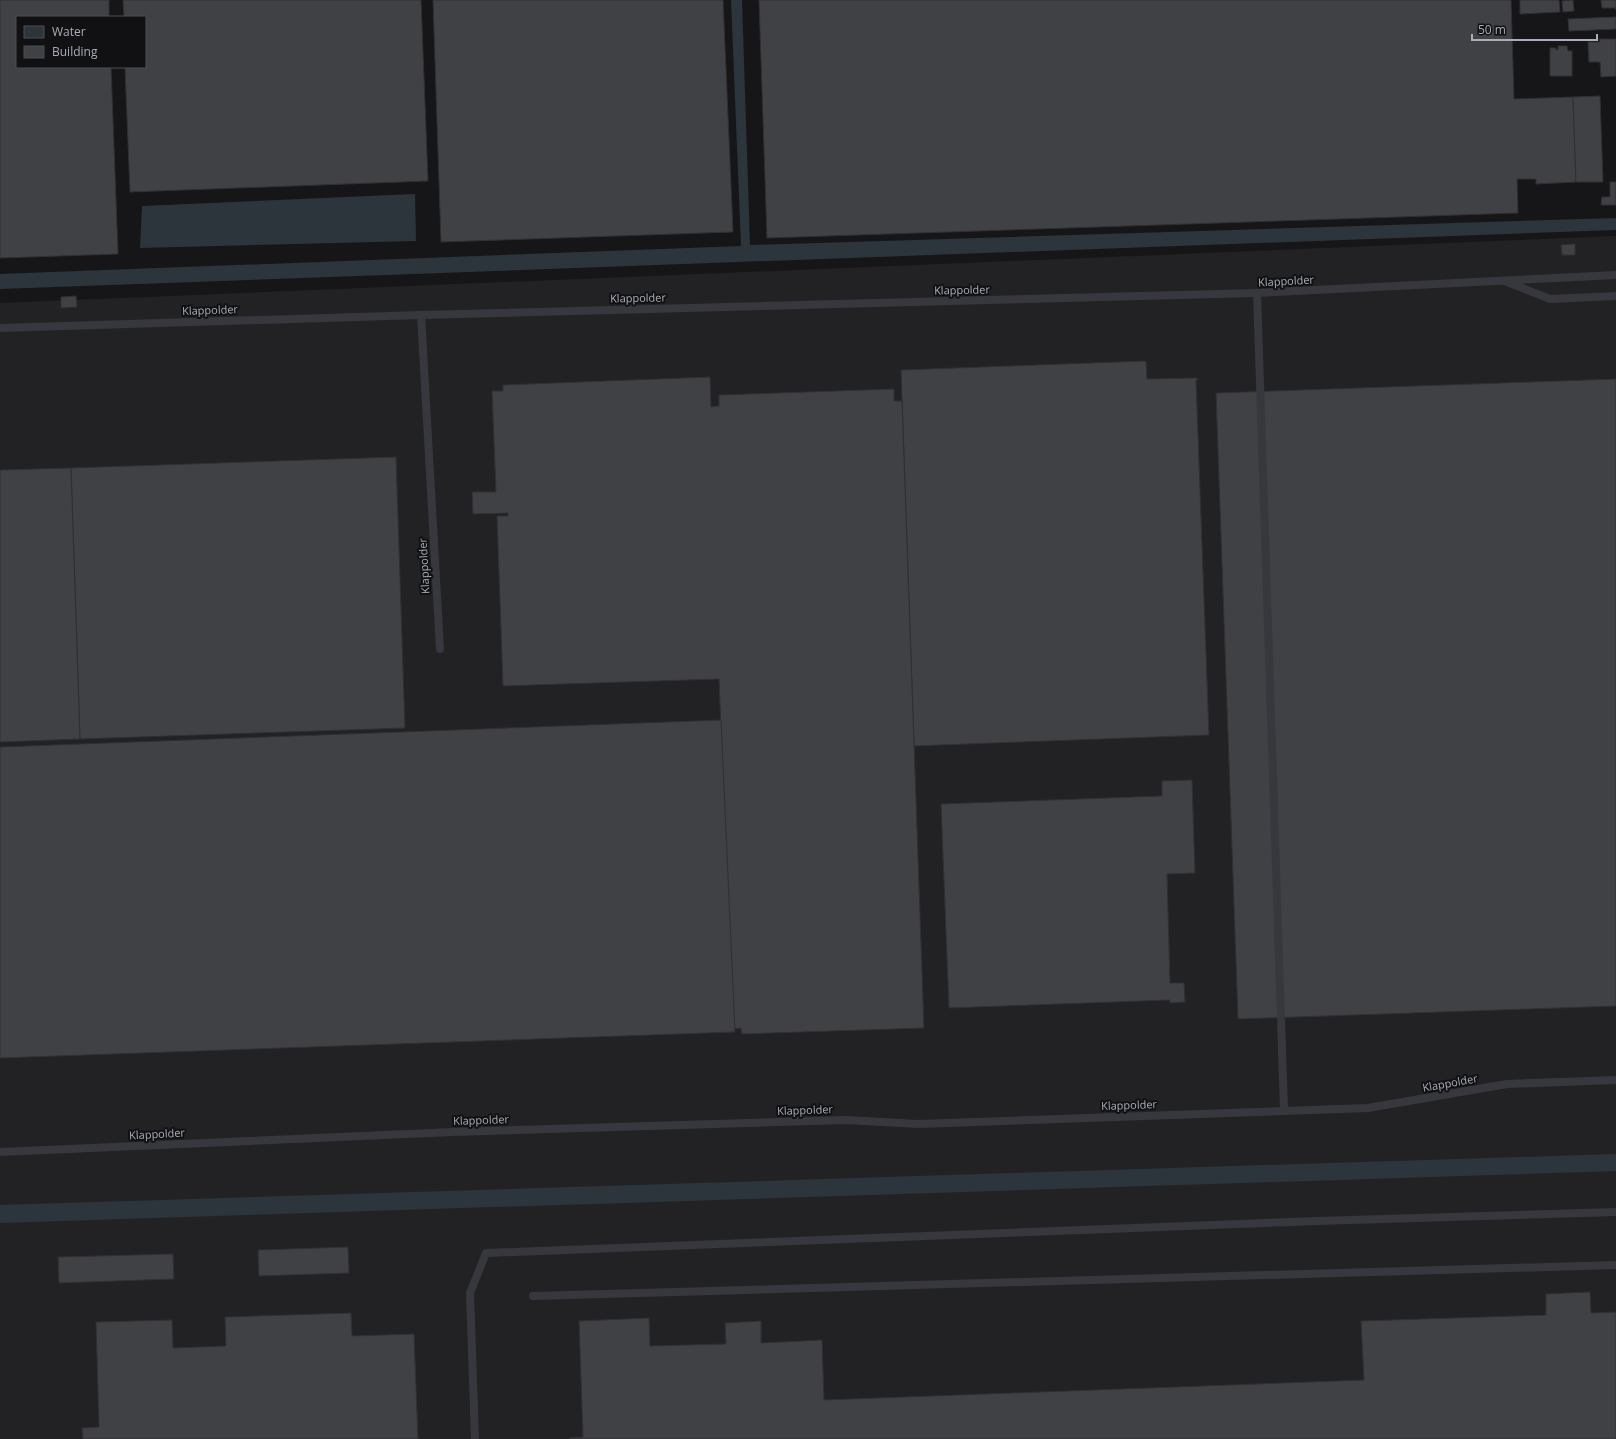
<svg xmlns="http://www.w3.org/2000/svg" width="1616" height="1439" viewBox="0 0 1616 1439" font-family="'Open Sans',sans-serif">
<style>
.built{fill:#222225}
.water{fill:#2c353c}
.building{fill:#404145;stroke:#303034}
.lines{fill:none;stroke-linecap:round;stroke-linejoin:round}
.lane{stroke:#37383d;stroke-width:8}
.labels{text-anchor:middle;stroke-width:4;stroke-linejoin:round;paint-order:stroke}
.street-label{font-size:11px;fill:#a8adb8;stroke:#111113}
</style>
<rect width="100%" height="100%" fill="#161618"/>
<!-- built -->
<polygon class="built" points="1616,236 1616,1439 0,1439 0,303"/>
<!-- water -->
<g class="water">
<polygon points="731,0 742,0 750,245 1616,218 1616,230 0,289 0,274 741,246"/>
<polygon points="415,194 416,241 140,248 142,206"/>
<polygon points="1616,1154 1616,1171 0,1223 0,1205"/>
</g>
<!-- building -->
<g class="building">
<polygon points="0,0 109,0 109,17 17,17 17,67 111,67 118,254 0,258"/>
<polygon points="123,0 421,0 428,181 130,192 125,67 145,67 145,17 124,17"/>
<polygon points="433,0 723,0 733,232 441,242"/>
<polygon points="759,0 1511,0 1514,99 1573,97 1576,182 1536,184 1536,179 1517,179 1518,213 767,238"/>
<polygon points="1520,0 1559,0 1560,12 1520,14"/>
<polygon points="1573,0 1574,11 1563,12 1562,1"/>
<polygon points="1601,0 1616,0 1616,10 1616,8 1602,8"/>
<polygon points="1616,17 1616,29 1569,31 1568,19"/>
<polygon points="1599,39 1616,39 1616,76 1601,77 1600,62 1589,62 1588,42 1600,42"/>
<polygon points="1558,46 1567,46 1568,51 1572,51 1572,76 1550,76 1550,48 1556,48 1556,50 1558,50"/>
<polygon points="1600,96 1603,182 1576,182 1573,97"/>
<polygon points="1610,182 1616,182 1616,205 1601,205 1602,197 1610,197"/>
<polygon points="1575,244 1575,255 1562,255 1561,245"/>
<polygon points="76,296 77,307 61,308 61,297"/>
<polygon points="1146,361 1147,379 1197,378 1198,380 1196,380 1209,735 914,746 901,370"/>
<polygon points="710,377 711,407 719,406 719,395 894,389 894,401 902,401 924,1028 742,1034 741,1028 733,1029 719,679 503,686 497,516 508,516 508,513 473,514 472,492 496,492 492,391 503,391 503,385"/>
<polygon points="1616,379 1616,1006 1238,1019 1216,393"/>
<polygon points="396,457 405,728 80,739 71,468"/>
<polygon points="71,468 80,739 0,742 0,470"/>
<polygon points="721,720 735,1032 0,1058 0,747"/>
<polygon points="1192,780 1195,873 1167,874 1170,983 1184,983 1185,1002 1170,1003 1170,1000 949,1008 941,804 1162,796 1162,781"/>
<polygon points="348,1247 349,1273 259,1276 258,1250"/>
<polygon points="173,1254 174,1279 59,1283 58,1257"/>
<polygon points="1590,1292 1591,1313 1616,1312 1616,1439 570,1439 570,1438 583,1437 579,1321 649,1318 650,1346 726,1344 725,1323 761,1321 761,1343 822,1340 824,1400 1364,1380 1361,1321 1546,1315 1546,1294"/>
<polygon points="351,1313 352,1336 414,1334 418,1439 83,1439 82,1428 99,1427 96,1322 172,1320 173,1348 226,1346 225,1317"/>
</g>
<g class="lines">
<!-- lane -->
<g class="lane">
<polyline points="1507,282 1550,299 1616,296"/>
<polyline points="1257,293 1284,1110"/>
<polyline points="421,315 440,649"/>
<polyline points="0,328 421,315 1257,293 1616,275"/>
<polyline points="0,1152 453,1132 846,1120 918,1124 1368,1108 1507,1084 1616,1080"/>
<polyline points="533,1296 1616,1265"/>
<polyline points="475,1439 470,1293 486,1253 1317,1221 1616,1212"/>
</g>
</g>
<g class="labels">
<!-- street labels -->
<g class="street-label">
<text transform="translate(1286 281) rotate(-3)" y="4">Klappolder</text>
<text transform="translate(962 290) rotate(-1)" y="4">Klappolder</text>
<text transform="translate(638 298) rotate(-1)" y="4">Klappolder</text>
<text transform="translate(210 310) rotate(-2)" y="4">Klappolder</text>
<text transform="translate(424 566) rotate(-93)" y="4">Klappolder</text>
<text transform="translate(1450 1083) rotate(-10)" y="4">Klappolder</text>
<text transform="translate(1129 1105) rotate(-2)" y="4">Klappolder</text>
<text transform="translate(805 1110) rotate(-2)" y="4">Klappolder</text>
<text transform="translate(481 1120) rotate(-2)" y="4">Klappolder</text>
<text transform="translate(157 1134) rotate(-3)" y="4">Klappolder</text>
</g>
</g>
<!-- legend -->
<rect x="16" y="16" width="130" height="52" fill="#111113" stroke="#4d4f55"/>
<rect x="24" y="26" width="20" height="12" fill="#2c353c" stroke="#4d4f55"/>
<text x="52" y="36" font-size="12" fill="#a8adb8">Water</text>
<rect x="24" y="46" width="20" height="12" fill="#404145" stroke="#4d4f55"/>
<text x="52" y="56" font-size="12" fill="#a8adb8">Building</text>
<!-- scale -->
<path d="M1472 34v6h125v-6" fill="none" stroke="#a8adb8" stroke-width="2"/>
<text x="1478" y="34" font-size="12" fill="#a8adb8" stroke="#111113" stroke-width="3" paint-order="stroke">50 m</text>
</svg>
